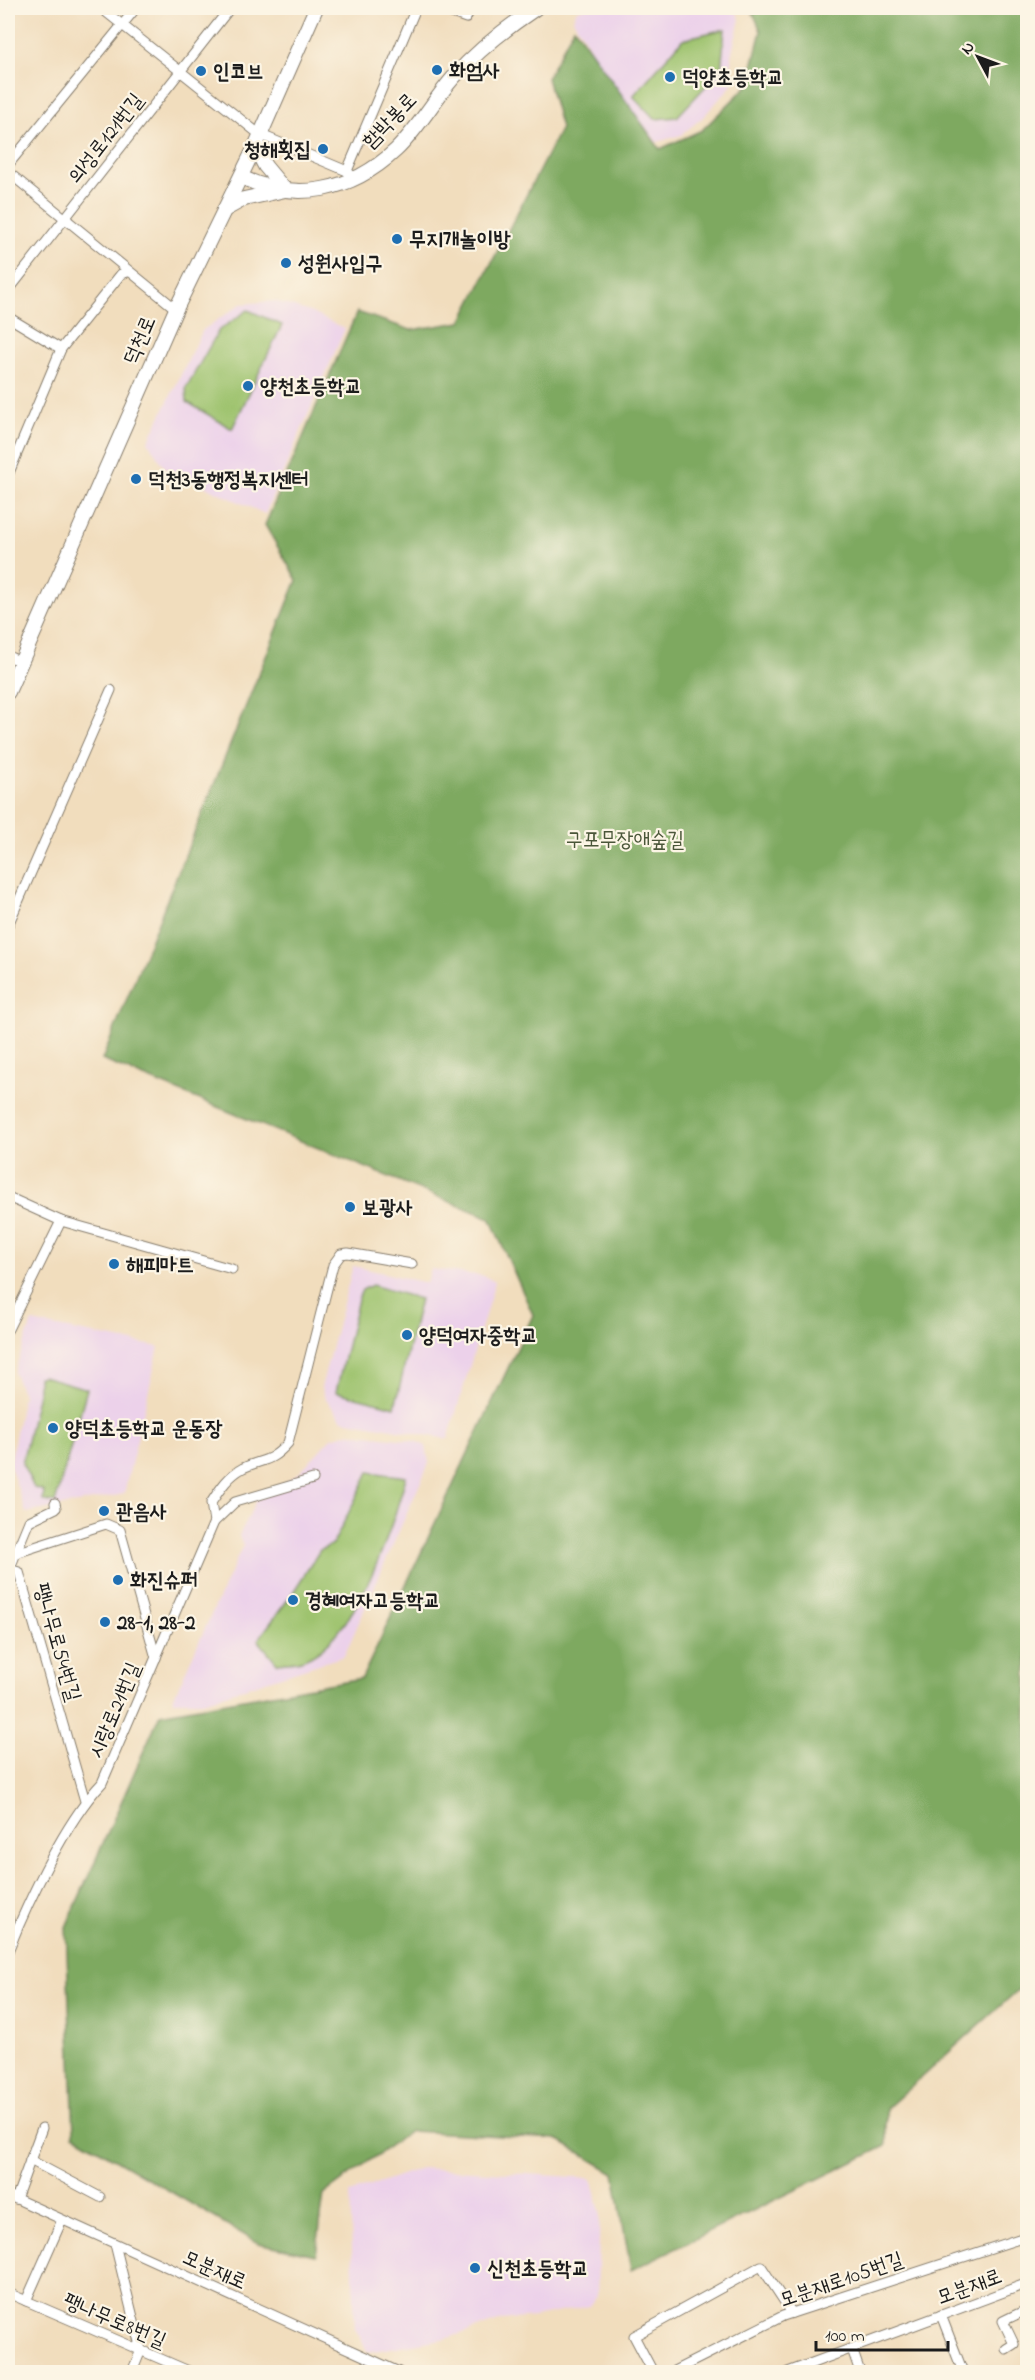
<svg xmlns="http://www.w3.org/2000/svg" width="1035" height="2380" viewBox="0 0 1035 2380" font-family="'Indie Flower','Poor Story',sans-serif">
<style>
.built{fill:#ecd1ea}
.green{fill:#9ec36e;stroke:#5d7045;stroke-width:1.5}
.forest{fill:#7ea961;stroke:#4d623e;stroke-width:1.5}
.lines{fill:none;stroke-linecap:round;stroke-linejoin:round}
.street-casing{stroke:#867c6c;stroke-width:11}
.secondary-casing{stroke:#867c6c;stroke-width:16}
.street{stroke:#fff;stroke-width:9}
.secondary{stroke:#fff;stroke-width:14}
.poi-dot{fill:#1f6fb2;stroke:#fcf5e5;stroke-width:2}
.labels{text-anchor:middle;stroke-width:4.5;stroke-linejoin:round;paint-order:stroke}
.poi-label{font-size:21px;font-weight:bold;fill:#1c1c1c;stroke:#fcf5e5;text-anchor:start}
.street-label{font-size:21px;fill:#1c1c1c;stroke:#fcf5e5}
.park-label{font-size:21px;fill:#4a5639;stroke:#fcf5e5}
</style>
<rect width="100%" height="100%" fill="#fcf5e5"/>
<filter id="ink" filterUnits="userSpaceOnUse"><feTurbulence type="fractalNoise" baseFrequency=".0167" numOctaves="2"/><feDisplacementMap in="SourceGraphic" scale="12" xChannelSelector="R" yChannelSelector="G"/><feConvolveMatrix kernelMatrix="1 2 1 2 8 2 1 2 1" color-interpolation-filters="sRGB"/></filter>
<filter id="wash" filterUnits="userSpaceOnUse"><feTurbulence type="fractalNoise" baseFrequency=".008" numOctaves="4" result="noise"/><feDisplacementMap in="SourceGraphic" scale="24" xChannelSelector="R" yChannelSelector="G"/><feGaussianBlur stdDeviation="1.35" result="paint"/><feColorMatrix in="noise" values="0 0 0 0 0 0 0 0 0 0 0 0 0 0 0 0 0 1.4 0 .05"/><feComposite in="paint" operator="in"/></filter>
<g filter="url(#wash)">
<rect width="100%" height="100%" fill="#f1ddbd"/>
<!-- built -->
<g class="built">
<polygon points="584,8 734,8 740,19 731,56 732,85 703,117 681,135 657,142 602,68 573,19 577,10"/>
<polygon points="275,301 310,312 345,329 265,514 165,468 148,442 203,330 241,304"/>
<polygon points="353,1266 427,1283 431,1269 484,1276 495,1282 448,1439 342,1420 325,1398 321,1388"/>
<polygon points="32,1322 159,1347 124,1494 26,1513 10,1465 23,1395 14,1373"/>
<polygon points="350,1433 415,1441 426,1446 429,1463 344,1656 203,1701 172,1701 243,1545 239,1536 256,1501 298,1474 331,1438"/>
<polygon points="421,2168 591,2178 600,2211 597,2296 590,2306 534,2317 502,2320 448,2338 368,2352 355,2328 350,2193"/>
</g>
<!-- green -->
<g class="green">
<polygon points="725,29 721,70 677,117 655,119 633,96 683,39"/>
<polygon points="248,310 282,325 232,429 187,402 186,388 219,330"/>
<polygon points="372,1285 420,1299 395,1407 336,1392 358,1299 362,1290"/>
<polygon points="43,1376 87,1389 55,1503 43,1501 44,1491 34,1488 22,1463 38,1393 38,1377"/>
<path d="M369,1472L406,1477C392,1528 357,1639 304,1659C297,1662 285,1662 277,1663L258,1640L292,1594L320,1550L333,1544Z"/>
</g>
<!-- forest -->
<polygon class="forest" points="751,8 1027,8 1027,1982 886,2109 886,2146 631,2270 614,2173 556,2139 410,2131 324,2194 316,2255 258,2243 74,2135 66,1927 160,1714 362,1678 533,1315 490,1218 102,1060 297,580 265,525 357,312 411,330 461,322 561,128 547,78 574,27 660,149 702,130 747,86 761,31"/>
</g>
<g filter="url(#ink)">
<g class="lines">
<defs>
<g id="street">
<polyline points="101,8 259,134 347,171 354,178"/>
<polyline points="438,8 466,18 471,8"/>
<polyline points="8,165 136,8"/>
<polyline points="347,171 416,8"/>
<polyline points="8,172 176,309"/>
<polyline points="8,291 230,8"/>
<polyline points="8,317 61,349"/>
<polyline points="8,475 61,349 121,274 128,272"/>
<polyline points="8,656 21,662"/>
<polyline points="8,925 111,690"/>
<polyline points="8,1197 61,1221 232,1269"/>
<polyline points="8,1329 61,1221"/>
<polyline points="214,1522 235,1502 313,1479"/>
<polyline points="15,1555 29,1521 56,1508 55,1503"/>
<polyline points="9,1569 19,1572 85,1801"/>
<polyline points="8,1573 16,1553 106,1524 120,1530 156,1658"/>
<polyline points="8,1916 13,1939"/>
<path d="M8,1951C29,1900 65,1822 102,1783L214,1522L211,1503C220,1489 228,1476 243,1468C265,1458 270,1463 288,1443L333,1265L341,1254L348,1253L412,1264"/>
<polyline points="8,2039 9,2039"/>
<polyline points="30,2160 100,2197"/>
<polyline points="8,2195 399,2372"/>
<polyline points="16,2199 42,2128"/>
<polyline points="115,2244 141,2350 132,2372"/>
<polyline points="8,2293 191,2372"/>
<polyline points="26,2301 62,2220"/>
<polyline points="941,2315 963,2372"/>
<polyline points="852,2349 860,2372"/>
<polyline points="1006,2349 1014,2344 1003,2321 1028,2309"/>
<polyline points="653,2372 634,2336 761,2266 792,2313"/>
<polyline points="672,2372 783,2316 1028,2236"/>
<polyline points="788,2372 1028,2283"/>
</g>
<g id="secondary">
<path d="M241,177C296,203 351,192 396,150C418,129 433,101 453,78C477,51 506,28 536,8"/>
<polyline points="224,210 244,199 285,190 265,166 255,147"/>
<polyline points="8,692 176,309 255,147 316,8"/>
</g>
</defs>
<!-- street casing -->
<use href="#street" class="street-casing"/>
<!-- secondary casing -->
<use href="#secondary" class="secondary-casing"/>
<!-- street -->
<use href="#street" class="street"/>
<!-- secondary -->
<use href="#secondary" class="secondary"/>
</g>
</g>
<!-- markers -->
<g class="poi-dot">
<circle cx="437" cy="70" r="6"/>
<circle cx="201" cy="71" r="6"/>
<circle cx="670" cy="77" r="6"/>
<circle cx="323" cy="149" r="6"/>
<circle cx="397" cy="239" r="6"/>
<circle cx="286" cy="263" r="6"/>
<circle cx="248" cy="386" r="6"/>
<circle cx="136" cy="479" r="6"/>
<circle cx="350" cy="1207" r="6"/>
<circle cx="114" cy="1264" r="6"/>
<circle cx="407" cy="1335" r="6"/>
<circle cx="53" cy="1428" r="6"/>
<circle cx="104" cy="1511" r="6"/>
<circle cx="118" cy="1580" r="6"/>
<circle cx="293" cy="1600" r="6"/>
<circle cx="105" cy="1622" r="6"/>
<circle cx="475" cy="2268" r="6"/>
</g>
<g class="labels">
<!-- poi labels -->
<g class="poi-label">
<text x="449" y="77">화엄사</text>
<text x="213" y="78">인코브</text>
<text x="682" y="84">덕양초등학교</text>
<text x="311" y="156" text-anchor="end">청해횟집</text>
<text x="409" y="246">무지개놀이방</text>
<text x="298" y="270">성원사입구</text>
<text x="260" y="393">양천초등학교</text>
<text x="148" y="486">덕천3동행정복지센터</text>
<text x="362" y="1214">보광사</text>
<text x="126" y="1271">해피마트</text>
<text x="419" y="1342">양덕여자중학교</text>
<text x="65" y="1435">양덕초등학교 운동장</text>
<text x="116" y="1518">관음사</text>
<text x="130" y="1587">화진슈퍼</text>
<text x="305" y="1607">경혜여자고등학교</text>
<text x="117" y="1629">28-1, 28-2</text>
<text x="487" y="2275">신천초등학교</text>
</g>
<!-- street labels -->
<g class="street-label">
<text transform="translate(389 120) rotate(-46)" y="7">함박봉로</text>
<text transform="translate(105 138) rotate(-52)" y="7">의성로121번길</text>
<text transform="translate(139 340) rotate(-67)" y="7">덕천로</text>
<text transform="translate(58 1642) rotate(74)" y="7">팽나무로54번길</text>
<text transform="translate(114 1710) rotate(-67)" y="7">시랑로21번길</text>
<text transform="translate(215 2269) rotate(24)" y="7">모분재로</text>
<text transform="translate(841 2279) rotate(-19)" y="7">모분재로105번길</text>
<text transform="translate(969 2286) rotate(-20)" y="7">모분재로</text>
<text transform="translate(115 2320) rotate(23)" y="7">팽나무로8번길</text>
</g>
<!-- park labels -->
<g class="park-label">
<text x="625" y="846">구포무장애숲길</text>
</g>
</g>
<!-- margin -->
<rect width="1035" height="2380" fill="none" stroke="#fcf5e5" stroke-width="30"/>
<!-- north arrow -->
<g transform="translate(978 57) rotate(311)" stroke="#fcf5e5" stroke-width="4.5" paint-order="stroke">
<path d="M0-4.5L10 22L0 15L-10 22Z" fill="#1c1c1c"/>
<text y="-9" font-size="16" font-weight="bold" text-anchor="middle" fill="#1c1c1c">N</text>
</g>
<!-- scale -->
<path d="M816 2341v9h132v-9" fill="none" stroke="#1c1c1c" stroke-width="3"/>
<text x="825" y="2341" font-size="18" fill="#1c1c1c" stroke="#fcf5e5" stroke-width="4.5" paint-order="stroke">100 m</text>
</svg>
